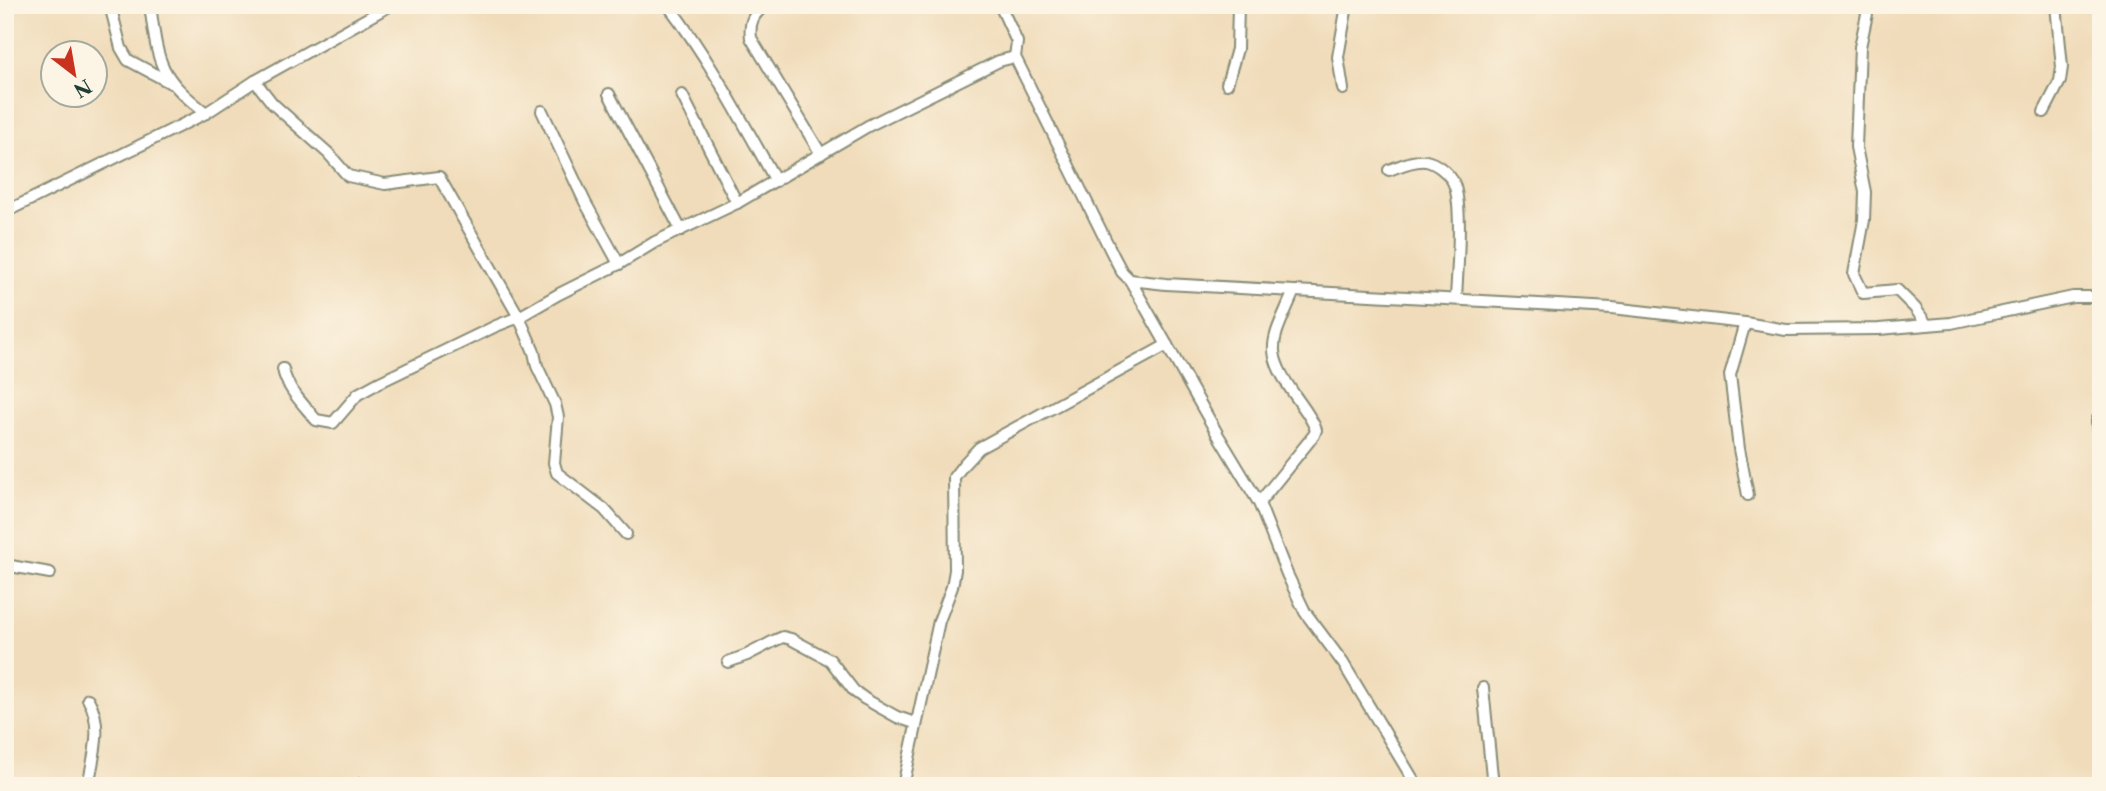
<svg xmlns="http://www.w3.org/2000/svg" width="2106" height="791" viewBox="0 0 2106 791" font-family="'Libre Caslon Text',serif">
<style>
.lines{fill:none;stroke-linecap:round;stroke-linejoin:round}
.minor-casing{stroke:#888c77;stroke-width:14}
.minor{stroke:#fff;stroke-width:10}
</style>
<rect width="100%" height="100%" fill="#fcf5e5"/>
<filter id="ink" filterUnits="userSpaceOnUse"><feTurbulence type="fractalNoise" baseFrequency=".0143" numOctaves="2"/><feDisplacementMap in="SourceGraphic" scale="14" xChannelSelector="R" yChannelSelector="G"/><feConvolveMatrix kernelMatrix="1 2 1 2 8 2 1 2 1" color-interpolation-filters="sRGB"/></filter>
<filter id="wash" filterUnits="userSpaceOnUse"><feTurbulence type="fractalNoise" baseFrequency=".00686" numOctaves="4" result="noise"/><feDisplacementMap in="SourceGraphic" scale="28" xChannelSelector="R" yChannelSelector="G"/><feGaussianBlur stdDeviation="1.57" result="paint"/><feColorMatrix in="noise" values="0 0 0 0 0 0 0 0 0 0 0 0 0 0 0 0 0 1.4 0 .05"/><feComposite in="paint" operator="in"/></filter>
<g filter="url(#wash)">
<rect width="100%" height="100%" fill="#f0dcba"/>
</g>
<g filter="url(#ink)">
<g class="lines">
<defs>
<g id="minor">
<polyline points="110,5 121,48 128,60 171,83"/>
<path d="M150,5C158,63 158,76 206,113"/>
<path d="M668,5C710,60 742,121 776,181"/>
<path d="M766,5C753,14 749,22 751,38L821,154"/>
<polyline points="1000,5 1017,42 1015,57 1113,255 1122,272 1130,280 1218,435 1259,503 1287,574 1305,612 1343,663 1417,786"/>
<polyline points="1865,5 1867,14 1860,47 1856,147 1865,192 1864,220 1854,274 1863,293 1897,290 1915,308 1927,325"/>
<polyline points="255,81 273,104 328,153 348,176 385,184 439,177 519,317 534,352 537,366 555,404 558,417 554,463 557,473 604,509 626,534"/>
<polyline points="1227,84 1237,49 1238,5"/>
<polyline points="1343,89 1338,57 1347,5"/>
<polyline points="609,94 681,230"/>
<polyline points="682,95 737,203"/>
<polyline points="542,111 585,202 619,264"/>
<polyline points="2044,112 2060,81 2062,67 2056,5"/>
<path d="M1389,170C1400,166 1414,159 1426,161C1436,163 1447,172 1452,180C1464,199 1457,273 1456,299"/>
<polyline points="5,212 206,113 255,81 391,5"/>
<polyline points="1130,280 1166,284 1612,308 1745,323 1786,330 1879,329 1951,323 2073,297 2101,297"/>
<polyline points="1745,323 1730,375 1739,449 1748,495"/>
<path d="M283,369C286,388 304,405 316,420L333,423L358,394L380,382L496,326L519,317L559,294L619,264L655,242L737,203L868,126L999,61L1015,57"/>
<polyline points="2099,445 2097,421 2101,412"/>
<path d="M1259,503L1314,435L1316,430C1312,418 1303,407 1296,397C1262,348 1272,343 1294,291"/>
<polyline points="5,565 50,573"/>
<polyline points="728,662 747,655 776,640 783,637 791,639 830,660 854,691 865,699 897,717 915,723"/>
<polyline points="1483,688 1493,786"/>
<path d="M88,699C104,726 93,757 88,786"/>
<polyline points="360,786 361,784"/>
<polyline points="903,786 939,621 952,587 955,570 954,477 964,464 979,448 1167,345"/>
</g>
</defs>
<!-- minor casing -->
<use href="#minor" class="minor-casing"/>
<!-- minor -->
<use href="#minor" class="minor"/>
</g>
</g>
<!-- margin -->
<rect width="2106" height="791" fill="none" stroke="#fcf5e5" stroke-width="28"/>
<!-- north arrow -->
<g transform="translate(74 74) rotate(149)"><circle r="33" fill="#fcf5e5" stroke="#a4ab9e" stroke-width="2"/>
<path d="M0-5L12 26L0 18L-12 26Z" fill="#c8321e"/>
<text y="-10" font-size="19" font-weight="bold" text-anchor="middle" fill="#1f3d34">N</text>
</g>
</svg>
